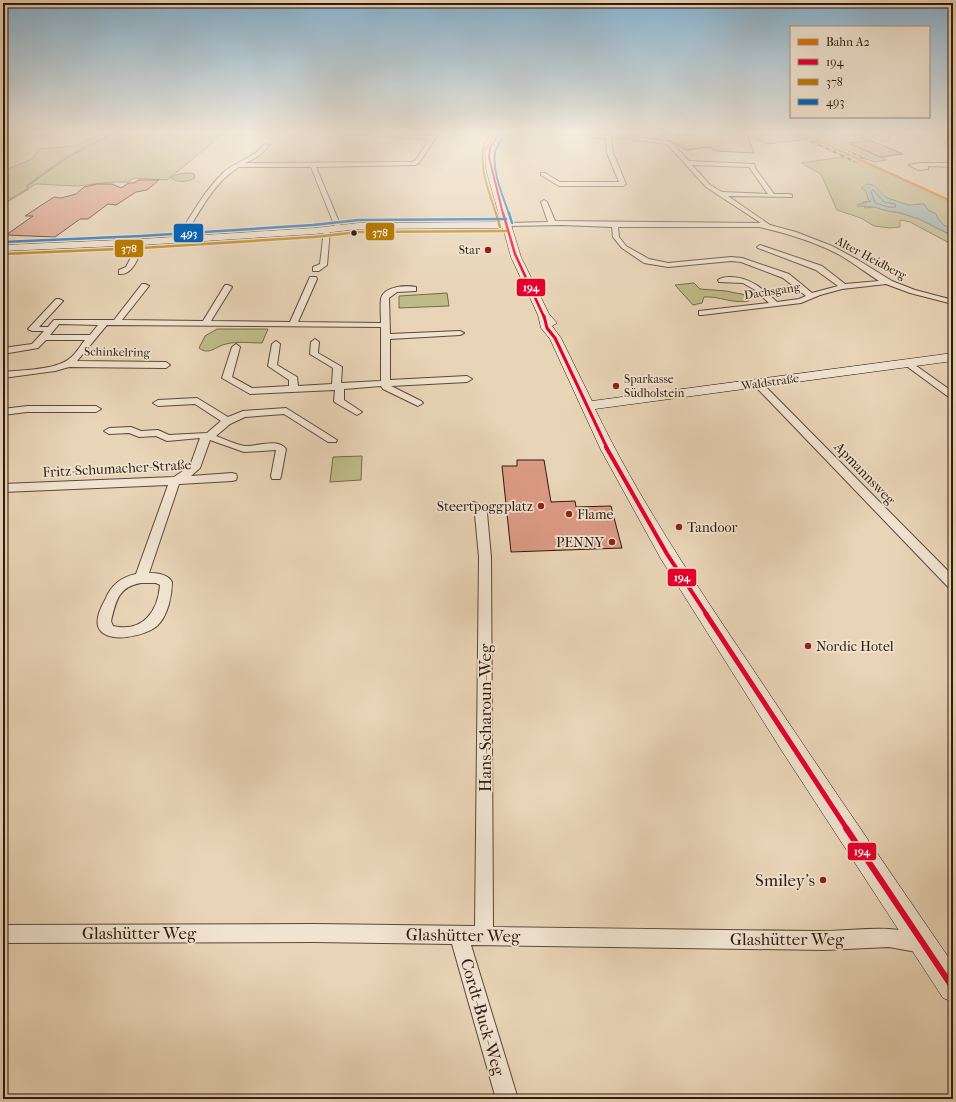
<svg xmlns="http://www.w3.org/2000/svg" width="956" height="1102" viewBox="0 0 956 1102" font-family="'IM FELL French Canon',serif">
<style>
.green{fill:#bebb88;stroke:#766a4a}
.water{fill:#99b7b5;stroke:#6f7872}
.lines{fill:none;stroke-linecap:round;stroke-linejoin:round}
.shore{stroke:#646861;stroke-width:1}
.stream{stroke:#6f7872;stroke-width:2}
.building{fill:#dc9a85;stroke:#2f1a0d}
.street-casing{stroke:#5d4837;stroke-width:2}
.secondary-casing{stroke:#2f1a0d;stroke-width:1}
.street{fill:#f0e3d0;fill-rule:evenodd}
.secondary{fill:#f0e3d0;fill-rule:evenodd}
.rail-casing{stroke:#2f1a0d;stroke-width:2}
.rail{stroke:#f0e3d0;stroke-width:1.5;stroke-dasharray:4;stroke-linecap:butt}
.bus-1-far5-casing{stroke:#f0e3d0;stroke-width:3.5}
.bus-1-far4-casing{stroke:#f0e3d0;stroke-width:4.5}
.bus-1-far3-casing{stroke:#f0e3d0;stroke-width:5.5}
.bus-1-far2-casing{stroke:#f0e3d0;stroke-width:7}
.bus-1-far1-casing{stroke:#f0e3d0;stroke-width:8}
.bus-1-casing{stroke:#f0e3d0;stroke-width:10}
.bus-2-far1-casing{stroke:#f0e3d0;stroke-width:3.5}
.bus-2-casing{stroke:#f0e3d0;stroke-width:4.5}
.bus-3-far1-casing{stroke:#f0e3d0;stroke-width:3.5}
.bus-3-casing{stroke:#f0e3d0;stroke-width:4.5}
.bus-1-far5{stroke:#e4002b;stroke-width:2}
.bus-1-far4{stroke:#e4002b;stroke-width:2.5}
.bus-1-far3{stroke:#e4002b;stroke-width:3}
.bus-1-far2{stroke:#e4002b;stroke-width:4}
.bus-1-far1{stroke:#e4002b;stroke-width:5}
.bus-1{stroke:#e4002b;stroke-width:6}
.bus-2-far1{stroke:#bb7c04;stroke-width:2}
.bus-2{stroke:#bb7c04;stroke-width:2.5}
.bus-3-far1{stroke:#0065bd;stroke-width:2}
.bus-3{stroke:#0065bd;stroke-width:2.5}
.rail-1-casing{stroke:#f0e3d0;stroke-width:4}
.rail-1{stroke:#e07102;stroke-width:2.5}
.bus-dot{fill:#2f1a0d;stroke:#f0e3d0;stroke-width:1.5}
.poi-dot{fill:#8f2418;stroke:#f0e3d0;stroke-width:1.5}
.labels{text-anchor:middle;stroke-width:3.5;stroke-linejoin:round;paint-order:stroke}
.far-poi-label{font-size:12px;fill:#2f1a0d;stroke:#f0e3d0;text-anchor:end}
.far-street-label{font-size:12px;fill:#2f1a0d;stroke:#f0e3d0}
.street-label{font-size:14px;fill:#2f1a0d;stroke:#f0e3d0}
.poi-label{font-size:14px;fill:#2f1a0d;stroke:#f0e3d0;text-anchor:start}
.near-street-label{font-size:17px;fill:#2f1a0d;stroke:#f0e3d0}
.near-poi-label{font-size:17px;fill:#2f1a0d;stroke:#f0e3d0;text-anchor:end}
.line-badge{stroke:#f0e3d0;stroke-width:1.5}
.badge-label{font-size:11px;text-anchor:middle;font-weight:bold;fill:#fff}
</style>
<rect width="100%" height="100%" fill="#e8d4b6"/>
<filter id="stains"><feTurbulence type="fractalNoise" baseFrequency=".005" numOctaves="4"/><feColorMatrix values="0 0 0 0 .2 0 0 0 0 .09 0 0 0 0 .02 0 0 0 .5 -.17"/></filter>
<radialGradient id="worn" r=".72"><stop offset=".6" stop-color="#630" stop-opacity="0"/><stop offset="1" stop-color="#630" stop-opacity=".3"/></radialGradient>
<!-- green -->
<g class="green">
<path d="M106,133H182C187,136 252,133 263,133L250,135H222L167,180L134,178L128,182H112L77,186L36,184L12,198H3V171L32,159L39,149L74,146Z"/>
<polygon points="808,133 863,133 866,135 861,137 870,140 849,143 887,160 873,162"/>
<path d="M843,157L855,162L859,161L953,204V231C945,226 939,223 936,214L928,210L924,204L908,205L866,191L871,201L863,202L865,208L874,207L888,211L900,213L919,219L953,236V245L910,222L900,220V227L890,228L874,226L861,218L837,210L821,174L801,163Z"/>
<path d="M188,173L194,174L195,178C188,182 177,183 171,178L178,174Z"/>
<path d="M694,283L700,289L726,291L746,295L749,301C732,304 720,296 704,297L702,303L693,305L675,285Z"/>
<polygon points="447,293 449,306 399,308 399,296"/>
<path d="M217,329H268L262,343C250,343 237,341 226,344C216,346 209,356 199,348L205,336Z"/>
<polygon points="362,456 361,480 330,482 333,457"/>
</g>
<!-- water -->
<path class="water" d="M867,184L873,185L887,198L908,205L924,204L928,210L936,214C939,223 945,226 953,231V236L919,219L901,213L888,211L874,207L858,206L857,205L871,201L868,199L866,191L861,188Z"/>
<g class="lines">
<!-- shore -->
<polygon class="shore" points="873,190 884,202 895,204 896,207 888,207 875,203 871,192"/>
<!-- stream -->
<path class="stream" d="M3,204L28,189L27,186C55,165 86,143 119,133"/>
</g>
<!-- building -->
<g class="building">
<polygon points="657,133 802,133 803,140 767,144 747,134 754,153 716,151 709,147 686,150"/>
<polygon points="871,141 877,143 903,154 880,157 849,143"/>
<polygon points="138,180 159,180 147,190 136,192 116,205 108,204 88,219 80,219 55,237 6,235 33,216 25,216 54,197 61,198 76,194 84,187 97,184 112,184 121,188 129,183 134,183"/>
<polygon points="517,460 544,460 551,502 575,501 576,507 611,506 622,548 511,552 502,466 517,466"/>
</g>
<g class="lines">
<defs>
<g id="street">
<polygon points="30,133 55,133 3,138 3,136"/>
<path d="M331,133L432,136L434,133H439L419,163L415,165L316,167L342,229L341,230L336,229L311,167H239C212,183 198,216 181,241H177L176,240C190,217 204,191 224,172C237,161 255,158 264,144L269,145C263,154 255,159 245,163L412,162L415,161L430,139Z"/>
<path d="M583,133L606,136L607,134H615L671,142L689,161L754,164L755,168L774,194H790L792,195V197L728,196L770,225L796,232L832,246L858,260L892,281L915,290L953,300V304L910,293L886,284L842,289L820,295L801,303L702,315H699V311L769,303L755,290L743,283L719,282L718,280C722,277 726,277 730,277C750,277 763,289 777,302L799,299L806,296L783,278L741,262L731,261L668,267L644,263L622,248L613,237L612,227L562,225L504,226L503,225L506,223L548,222L541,202L544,200L547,202L555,221L761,223L706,187L667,144L611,136L613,153L626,184L623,186H559L541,175V173H545L560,182H619L607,153L606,139L589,137ZM692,165L749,167L768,194L722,192L710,185ZM618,227H759C786,233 813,241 838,254C852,262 865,272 879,281L845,284L822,266L760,245L757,247L758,248L816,270L838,286L812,293L789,274L742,258L731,257L668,263L649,259L626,246L619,237Z"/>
<polygon points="887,133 894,133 888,137 889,140 880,141 874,137"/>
<polygon points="948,141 953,141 953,149 946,144 945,143"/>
<polygon points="919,163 953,163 953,167 928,166 928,169 918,170 909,165"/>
<polygon points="327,228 330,230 327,265 319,271 313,271 313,267 320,264 324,230"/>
<path d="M139,241L144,242C140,253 134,276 119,274V270L126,267Z"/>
<path d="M310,277H316L317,279L298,322L381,323C381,315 380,307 381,299C383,286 406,285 416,287V291L397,292L389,298L390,334L460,331L464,333L460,335L390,339V380L467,376L472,379L467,382L391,386L421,401L423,403L418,406L383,389L381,386L344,389V400L362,412L357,415L336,403L334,401L335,390L250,394L222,378L232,347L236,344L240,347L232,377L252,388L289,386V380L268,366L272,344L276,341L280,344L277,365L297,377L298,386L332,384L333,368L310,354L311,342L315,339L319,342L318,353L342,367L341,383L381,381V327L107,325L77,361L166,362L170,365L166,368L69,367L55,371L3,378V372C21,370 55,370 69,359C76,354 80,346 85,340H46L38,348L3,354V348L32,344L44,331H32L28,329L56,299H59L63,301L39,327H48L54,320H114L142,284H145L149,286L122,320L203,321L225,285H228L232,287L211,321L290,322ZM59,324L98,325L90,335H50Z"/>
<polygon points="908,360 953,392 953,399 950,398 905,365 904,363"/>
<polygon points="757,380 760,381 953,576 953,589 949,588 754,385 752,383 754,381"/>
<path d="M197,398L228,417L243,411L286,408L337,440L336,442H328L284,414L245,417L230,424L216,436C225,439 236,445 246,446C258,446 278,438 286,449L281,476L280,479H272L271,476L276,450L244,452L210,440L200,468L191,476L232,473L236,474L237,477L236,480L232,481L179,484L149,573C157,573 168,574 172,582C172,595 168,615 158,625C147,636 104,646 98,626C96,618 101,607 105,600C111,585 121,577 136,574L168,485L3,492V484L174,477L190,466L200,438L167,441L156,436L139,437L129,433L109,434L104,431L109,428L131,427L141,431L158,430L169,435L207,433L221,421L195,404L158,406L153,403L158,400ZM141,583H156L160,585C158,611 143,633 113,626L111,621C116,601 118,587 141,583Z"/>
<polygon points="27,406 96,406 101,409 96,412 27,412 3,415 3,409"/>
<path d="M473,502L477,503L487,513L491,557L493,927C599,928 705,930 812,931C850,932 892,922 929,937L931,944L929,951L922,953L889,947L824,950L471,945L518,1099H496L452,944L314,942L3,943V925L314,924L475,926L479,557L475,515L467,506L469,503Z"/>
</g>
<path id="secondary" d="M495,133H502L493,152L494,169L521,257L549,314L557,323L552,326L561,338L592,401L953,353V361L595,409C638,498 693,580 748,662C815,763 884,863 953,964V1002L943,998L782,751L661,559L601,450L550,339L541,328L538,315L511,257L503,228L359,229L314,234L141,245L3,251V245L141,239L314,228L359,223L501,222L486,169L485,152Z"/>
</defs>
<!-- street casing -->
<use href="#street" class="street-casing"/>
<!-- secondary casing -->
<use href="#secondary" class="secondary-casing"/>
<!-- street -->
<use href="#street" class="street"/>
<!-- secondary -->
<use href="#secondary" class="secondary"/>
<defs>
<g id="rail">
<polyline points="793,133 854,161"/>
<polyline points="849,152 865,160"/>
</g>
</defs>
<!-- rail casing -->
<use href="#rail" class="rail-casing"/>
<!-- rail -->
<use href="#rail" class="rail"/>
<defs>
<polyline id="bus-1-far5" points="499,133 490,148 489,157 503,214"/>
<polyline id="bus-1-far4" points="503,213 515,254 544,317"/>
<polyline id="bus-1-far3" points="544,316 547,328 555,338 607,448"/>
<polyline id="bus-1-far2" points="606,447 667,554 707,615"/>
<polyline id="bus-1-far1" points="706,614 847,829"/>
<polyline id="bus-1" points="846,828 953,988"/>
<path id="bus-2-far1" d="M491,133C488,138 484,144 483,150C480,171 490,194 496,214"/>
<g id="bus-2">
<polyline points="496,213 500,227"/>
<polyline points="3,254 141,248 314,237 359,232 506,231"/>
</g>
<path id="bus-3-far1" d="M504,136C501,141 496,147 495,153C492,172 503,196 509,214"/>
<g id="bus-3">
<polyline points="509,213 512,223"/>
<polyline points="3,242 141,236 313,225 359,220 506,219"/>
</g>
</defs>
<!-- bus-1-far5 casing -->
<use href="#bus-1-far5" class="bus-1-far5-casing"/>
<!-- bus-1-far4 casing -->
<use href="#bus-1-far4" class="bus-1-far4-casing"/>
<!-- bus-1-far3 casing -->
<use href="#bus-1-far3" class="bus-1-far3-casing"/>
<!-- bus-1-far2 casing -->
<use href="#bus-1-far2" class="bus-1-far2-casing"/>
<!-- bus-1-far1 casing -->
<use href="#bus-1-far1" class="bus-1-far1-casing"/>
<!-- bus-1 casing -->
<use href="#bus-1" class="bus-1-casing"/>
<!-- bus-2-far1 casing -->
<use href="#bus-2-far1" class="bus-2-far1-casing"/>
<!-- bus-2 casing -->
<use href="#bus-2" class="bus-2-casing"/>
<!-- bus-3-far1 casing -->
<use href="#bus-3-far1" class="bus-3-far1-casing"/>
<!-- bus-3 casing -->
<use href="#bus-3" class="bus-3-casing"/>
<!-- bus-1-far5 -->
<use href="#bus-1-far5" class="bus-1-far5"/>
<!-- bus-1-far4 -->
<use href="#bus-1-far4" class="bus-1-far4"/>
<!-- bus-1-far3 -->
<use href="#bus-1-far3" class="bus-1-far3"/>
<!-- bus-1-far2 -->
<use href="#bus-1-far2" class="bus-1-far2"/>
<!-- bus-1-far1 -->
<use href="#bus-1-far1" class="bus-1-far1"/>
<!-- bus-1 -->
<use href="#bus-1" class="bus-1"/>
<!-- bus-2-far1 -->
<use href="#bus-2-far1" class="bus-2-far1"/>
<!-- bus-2 -->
<use href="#bus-2" class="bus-2"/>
<!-- bus-3-far1 -->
<use href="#bus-3-far1" class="bus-3-far1"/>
<!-- bus-3 -->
<use href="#bus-3" class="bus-3"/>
<defs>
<polyline id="rail-1" points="801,133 953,202"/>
</defs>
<!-- rail-1 casing -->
<use href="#rail-1" class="rail-1-casing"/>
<!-- rail-1 -->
<use href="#rail-1" class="rail-1"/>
</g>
<!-- sky -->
<linearGradient id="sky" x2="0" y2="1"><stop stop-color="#88b5d4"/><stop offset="0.46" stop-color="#f5ecde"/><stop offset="1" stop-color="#f5ecde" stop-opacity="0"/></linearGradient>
<rect width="956" height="288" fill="url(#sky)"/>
<!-- markers -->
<circle class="bus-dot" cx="354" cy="233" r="3.5"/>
<g class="poi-dot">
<circle cx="488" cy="250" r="4"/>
<circle cx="616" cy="386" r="4"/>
<circle cx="541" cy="506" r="4"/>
<circle cx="569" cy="514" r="4"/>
<circle cx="679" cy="527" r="4"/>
<circle cx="612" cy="542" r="4"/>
<circle cx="808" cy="646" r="4"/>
<circle cx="823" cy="880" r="4"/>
</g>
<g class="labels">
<!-- far-poi labels -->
<g class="far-poi-label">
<text x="480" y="254">Star</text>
<text x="624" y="383" text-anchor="start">Sparkasse<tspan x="624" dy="14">Südholstein</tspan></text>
</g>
<!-- far-street labels -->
<g class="far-street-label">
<text transform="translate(871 258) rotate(28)" y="4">Alter Heidberg</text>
<text transform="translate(772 291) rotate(-9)" y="4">Dachsgang</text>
<text transform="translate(117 352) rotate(1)" y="4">Schinkelring</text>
<text transform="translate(770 382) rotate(-8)" y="4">Waldstraße</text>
</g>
<!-- street labels -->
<g class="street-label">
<text transform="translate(117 468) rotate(-3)" y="5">Fritz-Schumacher-Straße</text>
<text transform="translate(865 473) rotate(46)" y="5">Apmannsweg</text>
</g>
<!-- poi labels -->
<g class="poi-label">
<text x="533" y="511" text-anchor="end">Steertpoggplatz</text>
<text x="577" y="519">Flame</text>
<text x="687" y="532">Tandoor</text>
<text x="604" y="547" text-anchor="end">PENNY</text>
<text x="816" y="651">Nordic Hotel</text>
</g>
<!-- near-street labels -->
<g class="near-street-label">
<text transform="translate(485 718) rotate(-90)" y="6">Hans-Scharoun-Weg</text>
<text x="139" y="939">Glashütter Weg</text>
<text transform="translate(463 935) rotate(1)" y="6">Glashütter Weg</text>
<text x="787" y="945">Glashütter Weg</text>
<text transform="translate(483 1017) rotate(74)" y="6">Cordt-Buck-Weg</text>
</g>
<!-- near-poi labels -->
<g class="near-poi-label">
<text x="815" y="886">Smiley's</text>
</g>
</g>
<g class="line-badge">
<rect x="365" y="222" width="30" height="19" rx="4" fill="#bb7c04"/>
<rect x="173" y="223" width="31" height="20" rx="4" fill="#0065bd"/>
<rect x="114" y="239" width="30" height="19" rx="4" fill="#bb7c04"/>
<rect x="516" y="278" width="30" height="19" rx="4" fill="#e4002b"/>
<rect x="667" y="568" width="30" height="19" rx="4" fill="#e4002b"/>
<rect x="847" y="842" width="30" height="19" rx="4" fill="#e4002b"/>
</g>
<g class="badge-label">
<text x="380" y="236">378</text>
<text x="189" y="237">493</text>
<text x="129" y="252">378</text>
<text x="531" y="291">194</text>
<text x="682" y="581">194</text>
<text x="862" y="855">194</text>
</g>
<!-- margin -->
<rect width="956" height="1102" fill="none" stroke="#e8d4b6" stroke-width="16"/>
<rect x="4" y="4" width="948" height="1094" fill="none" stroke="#2f1a0d" stroke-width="2"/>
<rect x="8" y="8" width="940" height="1086" fill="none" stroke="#2f1a0d"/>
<!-- legend -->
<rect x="790" y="26" width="140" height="92" fill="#f0e3d0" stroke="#a39382"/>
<rect x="798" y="39" width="20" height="6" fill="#e07102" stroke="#a39382"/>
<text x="826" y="46" font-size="12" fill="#2f1a0d">Bahn A2</text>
<rect x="798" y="59" width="20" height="6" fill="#e4002b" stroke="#a39382"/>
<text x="826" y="66" font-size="12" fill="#2f1a0d">194</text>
<rect x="798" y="79" width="20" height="6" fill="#bb7c04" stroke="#a39382"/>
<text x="826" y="86" font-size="12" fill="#2f1a0d">378</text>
<rect x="798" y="99" width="20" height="6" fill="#0065bd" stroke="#a39382"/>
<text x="826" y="106" font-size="12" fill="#2f1a0d">493</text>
<rect width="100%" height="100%" filter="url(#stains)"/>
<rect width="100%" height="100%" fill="url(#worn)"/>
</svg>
